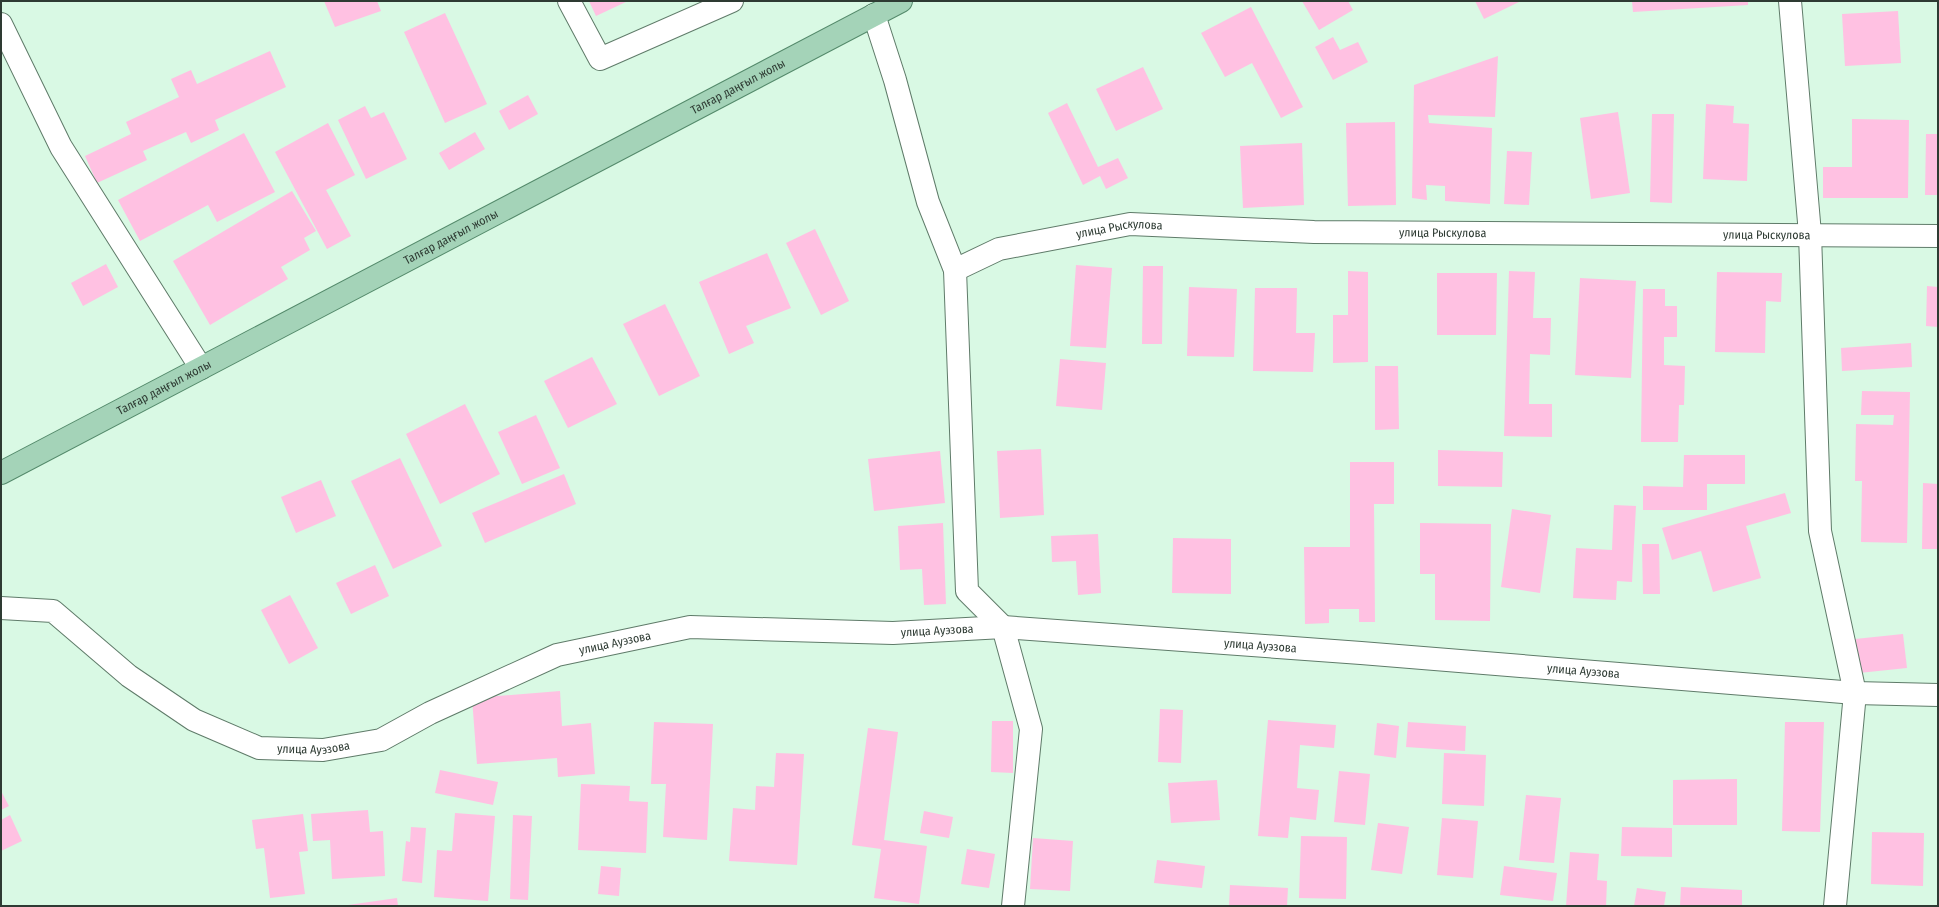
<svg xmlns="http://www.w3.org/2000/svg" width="1939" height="907" viewBox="0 0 1939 907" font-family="'Fira Sans Condensed',sans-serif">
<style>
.building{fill:#ffc1e2}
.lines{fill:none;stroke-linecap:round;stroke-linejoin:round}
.minor-casing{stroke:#5f7b69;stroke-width:24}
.primary-casing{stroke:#548a6b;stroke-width:24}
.minor{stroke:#fff;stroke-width:22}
.primary{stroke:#a4d3b8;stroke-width:22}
.labels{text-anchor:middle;stroke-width:4;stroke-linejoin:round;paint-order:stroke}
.street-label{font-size:12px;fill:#2e3b33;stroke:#fff}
</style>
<rect width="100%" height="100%" fill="#d9f9e4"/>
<!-- building -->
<g class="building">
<polygon points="324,1 377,1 381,11 335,27"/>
<polygon points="589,1 628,1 596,16"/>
<polygon points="1302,1 1348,1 1353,10 1319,30"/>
<polygon points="1475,1 1521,1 1484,19"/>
<polygon points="1632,1 1748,1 1748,5 1633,12"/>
<polygon points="1251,7 1303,107 1281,118 1252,63 1225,77 1201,33"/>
<polygon points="1898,11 1901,63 1845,66 1842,14"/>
<polygon points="445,13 487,104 445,123 404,32"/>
<polygon points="1333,37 1340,50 1358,42 1368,62 1333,80 1315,47"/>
<polygon points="270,51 286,87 215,120 219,130 191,143 186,132 143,151 147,160 97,183 85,156 131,134 126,122 179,97 171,79 191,70 197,84"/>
<polygon points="1498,56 1495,117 1428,115 1429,123 1492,128 1490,204 1445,201 1445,186 1426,185 1427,200 1412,198 1414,85"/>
<polygon points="1143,67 1163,109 1116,131 1096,89"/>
<polygon points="528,95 538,114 509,130 499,111"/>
<polygon points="1067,103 1098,167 1118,158 1128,178 1106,189 1100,176 1083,185 1048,113"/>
<polygon points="1706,104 1734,106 1733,123 1749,124 1747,181 1703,179"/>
<polygon points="365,106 371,118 384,112 407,159 366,179 338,120"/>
<polygon points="1618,112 1630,193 1591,199 1580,118"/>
<polygon points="1652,114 1674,114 1672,203 1650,202"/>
<polygon points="1852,119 1909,120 1908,198 1823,198 1823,167 1852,167"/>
<polygon points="1395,122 1396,205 1348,206 1346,123"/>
<polygon points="328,123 355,175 326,190 351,236 327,249 275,152"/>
<polygon points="475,132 485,149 449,170 439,153"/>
<polygon points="244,133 275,192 217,222 208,205 140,241 118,200"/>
<polygon points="1926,134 1938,134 1938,195 1925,195"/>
<polygon points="1302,143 1304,205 1243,208 1240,146"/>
<polygon points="1507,151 1532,152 1529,205 1504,204"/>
<polygon points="292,191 316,231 304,238 310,250 281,267 288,279 210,325 173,261"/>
<polygon points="815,229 849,301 821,315 786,243"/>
<polygon points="767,253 791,308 746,326 754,343 729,354 699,282"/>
<polygon points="106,264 118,287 83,306 71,283"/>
<polygon points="1076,265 1112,268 1106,348 1070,346"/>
<polygon points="1143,266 1163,266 1162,344 1142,344"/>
<polygon points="1348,271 1368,272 1368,362 1333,363 1333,315 1348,315"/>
<polygon points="1509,271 1535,272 1533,318 1551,318 1550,355 1530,354 1529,404 1552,404 1552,437 1504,436"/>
<polygon points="1717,272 1782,273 1781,302 1766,301 1765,353 1715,352"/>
<polygon points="1437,273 1497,273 1496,335 1437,335"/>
<polygon points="1580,278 1636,281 1631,378 1575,375"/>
<polygon points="1927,286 1938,287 1938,327 1926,326"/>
<polygon points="1189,287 1237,289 1234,357 1187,356"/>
<polygon points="1255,288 1297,288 1296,333 1315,333 1313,372 1253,371"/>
<polygon points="1643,289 1665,289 1665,306 1677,306 1677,337 1664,337 1664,365 1685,366 1684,405 1679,405 1678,442 1641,442"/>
<polygon points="665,304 700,376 659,396 623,324"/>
<polygon points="1911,343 1912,367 1842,371 1841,348"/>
<polygon points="592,357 617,404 568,428 544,381"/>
<polygon points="1060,359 1106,363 1102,410 1056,406"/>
<polygon points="1375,366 1398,366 1399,429 1375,430"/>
<polygon points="1862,391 1910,392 1907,543 1861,542 1862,481 1855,481 1856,424 1893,425 1894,415 1861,415"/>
<polygon points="465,404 500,474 440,504 406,434"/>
<polygon points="536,415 560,468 522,484 498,432"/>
<polygon points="1041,449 1044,515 1000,518 997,451"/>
<polygon points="1438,450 1503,452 1502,487 1438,486"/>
<polygon points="940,451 945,503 874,511 868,459"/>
<polygon points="1684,455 1745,455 1745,484 1707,484 1707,510 1643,510 1643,486 1683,487"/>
<polygon points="400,458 442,546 393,569 351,481"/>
<polygon points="1350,462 1394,462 1394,504 1374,504 1375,622 1359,622 1359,609 1329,609 1329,623 1305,624 1304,547 1350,547"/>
<polygon points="564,474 576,504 485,543 472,513"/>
<polygon points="321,480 336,516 296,533 281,497"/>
<polygon points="1923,483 1938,484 1938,549 1922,549"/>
<polygon points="1785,493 1791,513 1746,526 1761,578 1713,592 1701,551 1672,560 1662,528"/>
<polygon points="1614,505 1636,506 1632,582 1617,581 1616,600 1573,598 1576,548 1612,550"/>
<polygon points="1512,509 1551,515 1540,593 1501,587"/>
<polygon points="943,523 946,604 924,605 922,569 900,570 898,526"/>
<polygon points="1420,523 1491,524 1490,621 1435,620 1435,574 1420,574"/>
<polygon points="1098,534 1101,593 1078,595 1076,561 1052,562 1051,536"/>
<polygon points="1173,538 1231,539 1231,594 1172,593"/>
<polygon points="1642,544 1659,544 1660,594 1643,594"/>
<polygon points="375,565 389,596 351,614 336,583"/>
<polygon points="290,595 318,648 289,664 261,610"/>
<polygon points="1903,634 1907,668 1859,673 1855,639"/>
<polygon points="560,691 562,726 591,723 595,774 558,777 557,758 477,764 472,698"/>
<polygon points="1160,709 1183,710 1181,763 1158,762"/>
<polygon points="1268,720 1336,725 1334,748 1300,745 1297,788 1319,790 1316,820 1290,817 1288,838 1258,836"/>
<polygon points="992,721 1013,721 1013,773 991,772"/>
<polygon points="654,722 713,724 707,840 663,837 666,784 651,784"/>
<polygon points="1408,722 1466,726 1465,751 1406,747"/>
<polygon points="1785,722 1824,722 1820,832 1782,831"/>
<polygon points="1377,723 1399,726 1396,758 1374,755"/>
<polygon points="868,728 898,732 884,840 927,846 919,904 874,898 881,849 852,845"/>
<polygon points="776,753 804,754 797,865 729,861 733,808 755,810 756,786 774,787"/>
<polygon points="1444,753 1486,755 1484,806 1442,804"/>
<polygon points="440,770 498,782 493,805 435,793"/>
<polygon points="1339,771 1370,774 1365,825 1334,822"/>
<polygon points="1737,779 1737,825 1673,825 1673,780"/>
<polygon points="1217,780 1220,820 1171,823 1168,783"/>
<polygon points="581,784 630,786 629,801 648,802 646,853 578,850"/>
<polygon points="1,791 9,806 1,810"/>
<polygon points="1526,795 1561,798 1554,863 1519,860"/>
<polygon points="368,810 370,832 383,831 385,876 332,879 330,840 313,841 311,814"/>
<polygon points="924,811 953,817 949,838 920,833"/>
<polygon points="455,813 495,816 488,901 434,897 437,850 452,851"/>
<polygon points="303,814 308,851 299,852 305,894 270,898 264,848 256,849 252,820"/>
<polygon points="10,815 22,841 1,851 1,820"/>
<polygon points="513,815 532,816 528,900 510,899"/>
<polygon points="1442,818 1478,821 1473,878 1437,875"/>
<polygon points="1378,823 1409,827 1402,874 1371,870"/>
<polygon points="411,827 426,828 422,883 402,881 406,841 410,842"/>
<polygon points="1622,827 1672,828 1672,857 1621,856"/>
<polygon points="1872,832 1924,833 1923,886 1871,884"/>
<polygon points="1301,836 1347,837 1346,899 1299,898"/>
<polygon points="1033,838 1073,841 1070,891 1030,889"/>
<polygon points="967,849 995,854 989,888 961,884"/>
<polygon points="1570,852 1599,854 1597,880 1607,881 1606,906 1566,906"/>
<polygon points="1157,860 1205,866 1202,888 1154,883"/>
<polygon points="601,866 621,868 619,896 598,894"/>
<polygon points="1504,866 1557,873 1553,901 1500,895"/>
<polygon points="1230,885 1288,888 1287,906 1229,906"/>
<polygon points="1681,887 1742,890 1742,906 1680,906"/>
<polygon points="1637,888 1666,892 1664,906 1634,906"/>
<polygon points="397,898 398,906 348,906 348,905"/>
</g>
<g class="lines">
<defs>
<g id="minor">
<polyline points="569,1 600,59 732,1"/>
<polyline points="1790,1 1810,234 1820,531 1855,693 1835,906"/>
<polyline points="874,15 895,80 928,202 955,270 967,591 1003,627 1031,729 1013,906"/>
<polyline points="1,24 61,147 201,368"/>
<path id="s1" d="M955,270L999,249L1130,224L1314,232L1938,236"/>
<path id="s2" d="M1,608L53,611L129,676L194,720L259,748L323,750L381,740L430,713L557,655L690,627L893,633L1003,627L1361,653L1855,693L1938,695"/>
</g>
<g id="primary">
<path id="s3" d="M1,473L901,1"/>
</g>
</defs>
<!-- minor casing -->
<use href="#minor" class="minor-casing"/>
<!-- primary casing -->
<use href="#primary" class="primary-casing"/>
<!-- minor -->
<use href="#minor" class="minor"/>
<!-- primary -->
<use href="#primary" class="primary"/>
</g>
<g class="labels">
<!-- street labels -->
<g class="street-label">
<text dy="4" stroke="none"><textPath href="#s3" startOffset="832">Талғар даңғыл жолы</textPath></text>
<text dy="4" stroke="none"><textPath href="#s1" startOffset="171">улица Рыскулова</textPath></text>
<text dy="4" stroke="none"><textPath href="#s1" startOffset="495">улица Рыскулова</textPath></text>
<text dy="4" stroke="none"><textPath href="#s1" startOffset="819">улица Рыскулова</textPath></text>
<text dy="4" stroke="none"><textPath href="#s3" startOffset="508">Талғар даңғыл жолы</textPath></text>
<text dy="4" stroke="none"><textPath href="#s3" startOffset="184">Талғар даңғыл жолы</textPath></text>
<text dy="4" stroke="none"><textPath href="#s2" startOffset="1003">улица Ауэзова</textPath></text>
<text dy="4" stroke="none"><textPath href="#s2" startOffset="679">улица Ауэзова</textPath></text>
<text dy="4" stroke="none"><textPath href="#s2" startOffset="1327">улица Ауэзова</textPath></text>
<text dy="4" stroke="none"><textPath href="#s2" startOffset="1651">улица Ауэзова</textPath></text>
<text dy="4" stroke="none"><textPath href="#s2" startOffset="356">улица Ауэзова</textPath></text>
</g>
</g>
<!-- border -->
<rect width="1939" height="907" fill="none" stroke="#2e3b33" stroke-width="4"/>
</svg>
